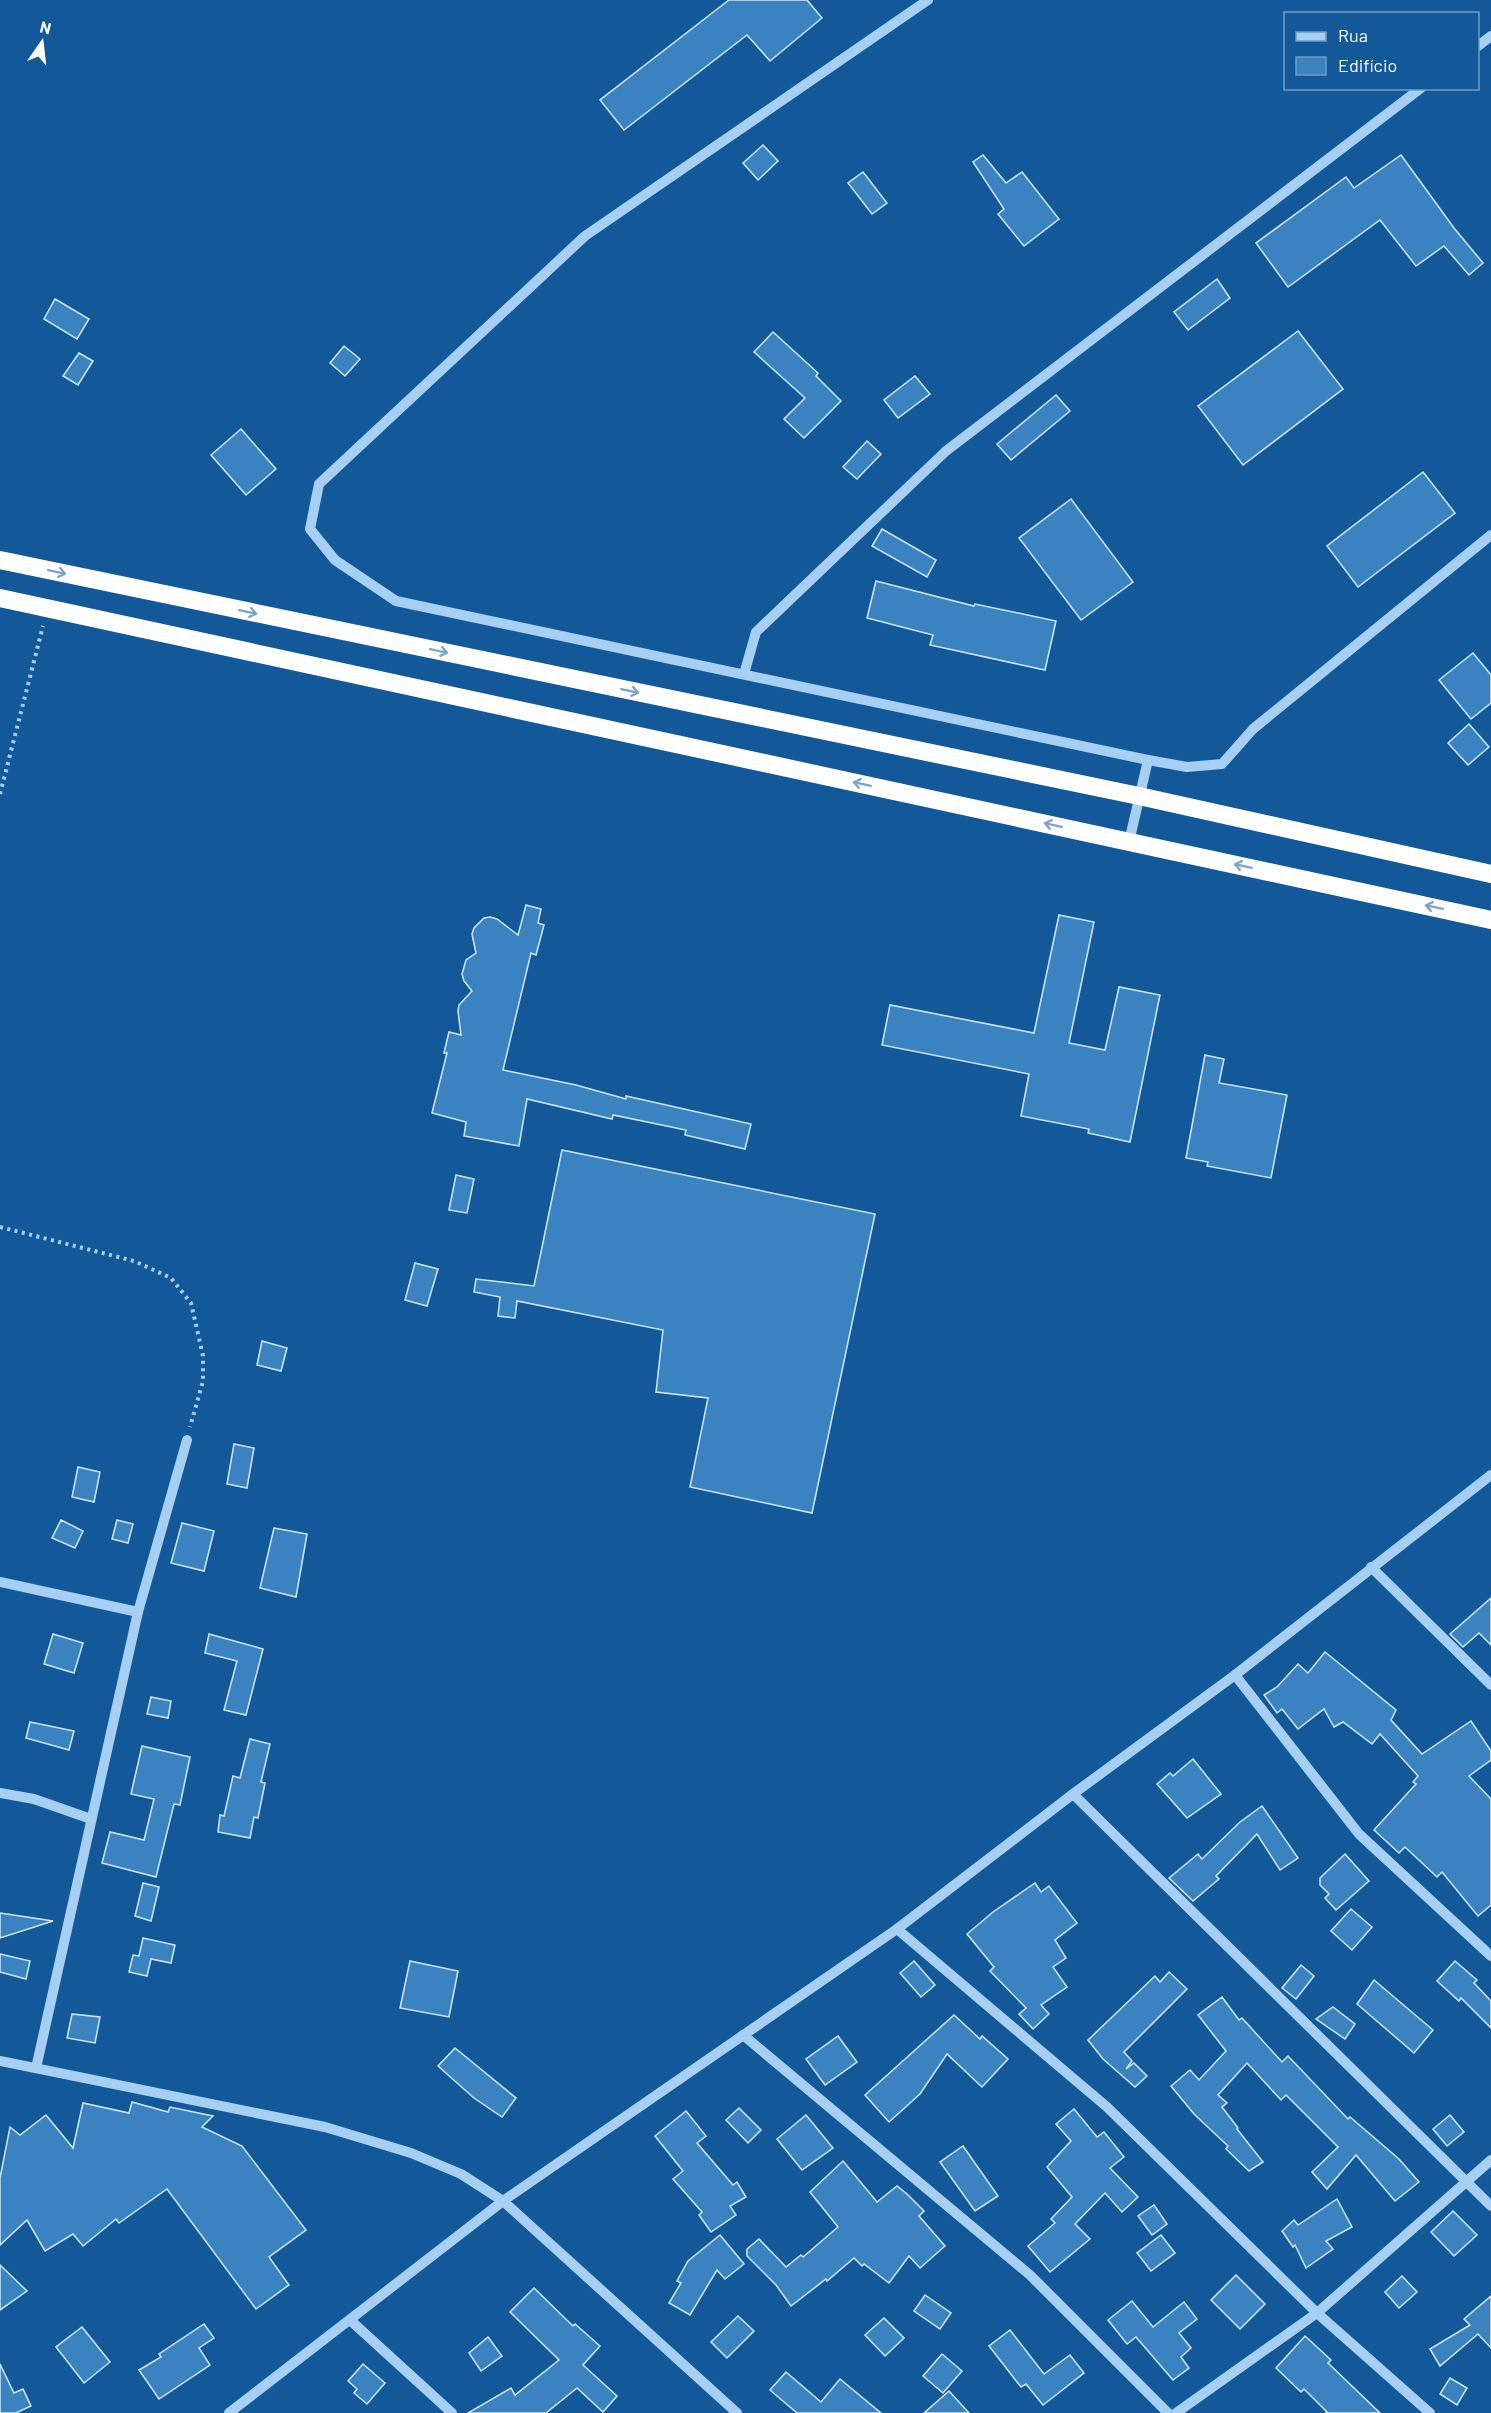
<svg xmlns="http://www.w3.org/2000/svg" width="1491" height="2413" viewBox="0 0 1491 2413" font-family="Barlow,sans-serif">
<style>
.building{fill:#3b82c1;stroke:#cee7fd;stroke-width:1.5}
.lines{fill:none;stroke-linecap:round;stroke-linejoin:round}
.path{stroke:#a6cff3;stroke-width:4;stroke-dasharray:3 4.5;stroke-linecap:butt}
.minor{stroke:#a6cff3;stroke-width:10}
.highway{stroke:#fff;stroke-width:18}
.oneway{stroke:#7da4c7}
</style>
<rect width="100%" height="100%" fill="#135999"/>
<!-- building -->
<g class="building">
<polygon points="729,0 807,0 822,18 770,61 747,35 624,130 600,100"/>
<polygon points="763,145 778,161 758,180 743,163"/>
<polygon points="983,155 1006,183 1022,172 1059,219 1024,246 998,214 1004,209 973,162"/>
<polygon points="1401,155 1454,228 1483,263 1469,275 1444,246 1416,266 1380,220 1288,287 1256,243 1346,177 1354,188"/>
<polygon points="863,172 887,203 872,214 848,183"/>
<polygon points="1217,279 1230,298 1188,330 1174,312"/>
<polygon points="55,299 89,319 77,339 44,319"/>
<polygon points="1298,331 1343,389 1243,465 1198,406"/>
<polygon points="773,332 818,373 816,376 841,401 804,438 784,419 805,398 754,352"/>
<polygon points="344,346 360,359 345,376 330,363"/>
<polygon points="79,353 93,361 78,385 63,376"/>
<polygon points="915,376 930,394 898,418 884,400"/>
<polygon points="1056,395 1070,411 1011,460 997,444"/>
<polygon points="241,429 276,469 246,495 211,455"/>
<polygon points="867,441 881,454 857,479 843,467"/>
<polygon points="1423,472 1455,513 1358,587 1327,546"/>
<polygon points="1071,499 1133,582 1081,620 1019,538"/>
<polygon points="882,529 936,560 927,577 872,546"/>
<polygon points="876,581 974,606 975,604 1056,621 1045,670 930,645 933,635 867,618"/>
<polygon points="1473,653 1491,675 1491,703 1471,719 1439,680"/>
<polygon points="1469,724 1489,747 1468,765 1448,743"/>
<polygon points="526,905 541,909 538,923 544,925 536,955 531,953 503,1070 576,1085 626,1099 626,1096 751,1124 745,1149 685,1135 686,1130 613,1115 612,1119 527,1099 519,1146 464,1136 466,1122 432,1113 447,1053 444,1053 449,1032 461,1035 458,1011 459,1005 472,991 464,981 462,974 466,960 476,953 472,934 474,928 484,918 490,917 497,919 518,935"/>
<polygon points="1059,915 1094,922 1069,1043 1105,1050 1119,987 1160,995 1130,1142 1088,1133 1089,1129 1021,1116 1029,1074 882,1045 890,1005 1034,1033"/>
<polygon points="1205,1055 1224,1059 1219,1083 1287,1095 1271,1178 1207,1166 1208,1162 1186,1158"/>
<polygon points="562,1150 875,1214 812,1513 690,1487 708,1398 656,1392 663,1330 517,1301 515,1318 498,1316 500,1297 474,1292 476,1279 534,1286"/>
<polygon points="456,1175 474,1179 467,1213 449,1210"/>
<polygon points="415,1263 438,1269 427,1306 405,1300"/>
<polygon points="262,1341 287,1348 281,1371 257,1365"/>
<polygon points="234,1444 254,1448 247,1488 227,1484"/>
<polygon points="78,1467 100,1472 94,1502 72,1497"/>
<polygon points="61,1520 83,1531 75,1548 52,1538"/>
<polygon points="117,1520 133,1524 128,1543 112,1539"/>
<polygon points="182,1523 214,1531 204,1571 171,1563"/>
<polygon points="274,1528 307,1534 296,1597 260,1588"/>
<polygon points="1491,1598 1491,1645 1479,1633 1463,1647 1450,1634"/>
<polygon points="53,1634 83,1643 74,1673 44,1664"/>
<polygon points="209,1634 263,1649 246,1715 224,1710 237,1661 205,1653"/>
<polygon points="1325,1652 1396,1710 1391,1720 1422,1754 1471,1721 1491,1751 1491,1760 1469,1776 1491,1799 1491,1905 1478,1916 1442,1872 1437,1877 1405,1847 1399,1853 1374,1830 1416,1784 1413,1782 1418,1776 1380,1734 1372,1744 1343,1722 1334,1727 1324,1709 1298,1729 1282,1709 1277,1713 1264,1695 1277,1687 1298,1664 1308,1673"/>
<polygon points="151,1697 171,1701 168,1718 147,1714"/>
<polygon points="30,1722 74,1731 69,1750 26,1738"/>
<polygon points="250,1739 270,1744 261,1782 265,1783 258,1818 254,1817 250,1838 218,1832 220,1815 224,1816 233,1776 240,1778"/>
<polygon points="142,1746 190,1757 180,1805 174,1804 156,1877 102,1863 110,1832 144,1840 154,1799 131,1794"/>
<polygon points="1193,1759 1221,1794 1187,1818 1157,1784 1170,1773 1173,1776"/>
<polygon points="1262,1806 1298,1858 1280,1870 1257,1834 1216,1876 1219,1879 1193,1901 1169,1878 1198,1854 1202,1859 1240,1822"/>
<polygon points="1345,1854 1369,1881 1336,1910 1325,1898 1329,1894 1320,1885 1320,1878"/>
<polygon points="143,1883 159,1887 151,1921 135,1916"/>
<polygon points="1035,1883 1041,1892 1049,1886 1077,1923 1055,1940 1066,1958 1053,1967 1067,1987 1041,2005 1049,2014 1033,2029 1019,2014 1026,2008 990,1971 994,1967 967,1934 993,1912"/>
<polygon points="1351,1909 1372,1927 1352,1950 1331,1931"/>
<polygon points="0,1913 53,1921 0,1938"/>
<polygon points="143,1938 175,1945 171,1963 151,1959 147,1976 129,1972 133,1955 139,1956"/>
<polygon points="0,1954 30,1961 26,1979 0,1972"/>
<polygon points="410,1961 458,1971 449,2017 400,2008"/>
<polygon points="914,1961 935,1985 921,1997 900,1973"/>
<polygon points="1455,1961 1477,1980 1474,1983 1491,2001 1491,2028 1461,1998 1459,2001 1437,1981"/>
<polygon points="1301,1965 1314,1976 1296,1999 1282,1988"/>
<polygon points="1169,1972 1187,1989 1124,2052 1132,2061 1126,2069 1134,2063 1147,2076 1135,2087 1103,2059 1088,2040 1155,1976 1160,1982"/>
<polygon points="1374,1980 1433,2030 1414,2053 1357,2004"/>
<polygon points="1222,1997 1239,2020 1242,2018 1282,2062 1288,2056 1348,2119 1350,2117 1399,2159 1419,2182 1395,2201 1356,2155 1327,2189 1312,2172 1338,2147 1286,2095 1281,2100 1247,2063 1218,2095 1227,2103 1222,2107 1238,2128 1237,2129 1263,2162 1249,2171 1226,2149 1228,2146 1194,2114 1171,2086 1190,2070 1199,2080 1226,2051 1198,2015"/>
<polygon points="1333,2007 1355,2024 1345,2039 1316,2019"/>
<polygon points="72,2014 100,2017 95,2043 67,2038"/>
<polygon points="954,2015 980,2039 982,2036 1008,2059 982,2087 947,2054 920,2094 889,2122 865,2095"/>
<polygon points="838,2036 857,2062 825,2085 806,2059"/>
<polygon points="455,2048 516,2098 502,2117 474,2098 438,2066"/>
<polygon points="132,2102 168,2112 170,2107 213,2116 202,2127 242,2146 306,2230 269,2257 289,2285 256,2309 167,2189 119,2223 116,2219 83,2246 73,2234 45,2251 27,2220 0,2245 0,2178 10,2127 20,2135 46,2115 73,2148 83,2103 129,2113"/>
<polygon points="739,2108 761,2130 748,2143 726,2120"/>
<polygon points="1074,2109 1097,2137 1104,2132 1124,2157 1110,2168 1138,2197 1122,2212 1105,2193 1075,2224 1090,2239 1050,2272 1028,2246 1055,2223 1051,2219 1072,2197 1047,2167 1071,2141 1056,2124"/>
<polygon points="686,2111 706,2136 697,2143 733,2185 737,2182 746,2197 730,2206 736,2215 711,2232 699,2215 702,2212 673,2179 683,2171 655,2136"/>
<polygon points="806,2115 833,2148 802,2170 777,2139"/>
<polygon points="1450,2115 1464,2132 1447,2146 1433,2129"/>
<polygon points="963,2146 998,2196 975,2211 940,2162"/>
<polygon points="843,2161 877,2202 897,2186 907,2194 924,2211 919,2216 945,2246 920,2268 909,2256 889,2283 864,2264 862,2266 854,2258 827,2281 826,2279 791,2306 776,2285 747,2256 747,2249 759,2239 786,2267 801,2255 803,2257 838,2227 810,2192"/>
<polygon points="1337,2199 1352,2227 1326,2241 1333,2249 1306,2268 1295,2245 1293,2247 1282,2231 1294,2220 1298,2225"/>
<polygon points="1154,2205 1167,2224 1152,2235 1138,2216"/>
<polygon points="1453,2211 1477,2235 1454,2256 1431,2232"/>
<polygon points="720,2235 744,2264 725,2279 717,2270 690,2315 669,2303 681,2283 677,2281 688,2261"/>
<polygon points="1161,2235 1175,2253 1151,2271 1137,2253"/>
<polygon points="0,2265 27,2291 0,2310"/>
<polygon points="1236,2275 1265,2304 1240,2329 1211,2300"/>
<polygon points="1402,2276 1417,2292 1399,2308 1385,2292"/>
<polygon points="534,2288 573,2326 575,2324 600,2346 583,2365 617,2396 603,2412 577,2388 546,2413 468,2413 511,2388 515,2395 559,2360 510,2312"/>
<polygon points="925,2295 951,2313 940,2329 914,2311"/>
<polygon points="1491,2296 1491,2348 1478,2334 1440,2366 1430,2349 1470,2325 1464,2319"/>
<polygon points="1132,2301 1153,2327 1184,2302 1197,2319 1179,2333 1191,2348 1181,2357 1189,2368 1173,2380 1136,2337 1127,2344 1108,2320"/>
<polygon points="738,2316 754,2331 727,2358 711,2342"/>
<polygon points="884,2318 904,2338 885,2356 865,2335"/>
<polygon points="204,2324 214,2338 199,2348 210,2365 159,2399 139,2370 161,2357 159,2354"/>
<polygon points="82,2327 110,2362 84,2383 56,2347"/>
<polygon points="1010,2330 1044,2374 1070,2355 1084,2373 1043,2405 1026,2384 1021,2387 989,2346"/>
<polygon points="1305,2336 1331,2360 1328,2363 1380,2413 1325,2413 1327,2412 1304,2389 1301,2392 1276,2368"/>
<polygon points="488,2337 502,2356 481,2371 469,2353"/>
<polygon points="942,2354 962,2371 943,2393 923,2376"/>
<polygon points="0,2364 14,2393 23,2389 31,2406 16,2413 0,2413"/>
<polygon points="363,2364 385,2383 367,2404 354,2393 357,2389 348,2381"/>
<polygon points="786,2372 821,2402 840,2379 881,2413 797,2413 770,2390"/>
<polygon points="1450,2378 1467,2388 1457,2405 1440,2394"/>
<polygon points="949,2391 969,2413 924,2413"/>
</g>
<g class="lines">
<!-- path -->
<g class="path">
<polyline points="0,794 43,626"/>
<polyline points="0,1227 134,1261 171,1278 191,1303 203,1356 203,1381 190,1427"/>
</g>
<!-- minor -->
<g class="minor">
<polyline points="928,0 585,236 319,484 310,529 335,560 396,601 1148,760 1129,842"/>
<polyline points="1478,46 1491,36"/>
<polyline points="744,674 756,632 946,451 1421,88"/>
<polyline points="1148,760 1187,767 1222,764 1253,729 1491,535"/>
<polyline points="1371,1567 1491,1685"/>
<polyline points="0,1582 138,1612"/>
<polyline points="1235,1675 1359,1834 1491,1956"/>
<polyline points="0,1793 34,1799 91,1819"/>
<polyline points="1073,1794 1491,2206"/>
<polyline points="897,1929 1107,2107 1317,2313 1430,2413"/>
<polyline points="743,2035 1030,2275 1168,2413"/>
<polyline points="0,2061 325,2127 411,2153 461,2174 503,2201 737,2413"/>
<polyline points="36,2068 138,1612 187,1440"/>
<polyline points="350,2320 452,2413"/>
<polyline points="229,2413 503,2201 897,1929 1073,1794 1235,1675 1491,1475"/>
<polyline points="1176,2413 1317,2313 1491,2160"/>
</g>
<!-- highway -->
<g class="highway">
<polyline points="0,560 1139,796 1491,874"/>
<polyline points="0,598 1491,920"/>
</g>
</g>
<!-- one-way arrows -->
<defs><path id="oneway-shaft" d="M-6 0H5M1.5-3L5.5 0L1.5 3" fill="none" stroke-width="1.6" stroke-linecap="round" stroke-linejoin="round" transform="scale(1.5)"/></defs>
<g class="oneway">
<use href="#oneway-shaft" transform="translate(57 572) rotate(12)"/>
<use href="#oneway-shaft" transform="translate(248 612) rotate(12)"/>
<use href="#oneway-shaft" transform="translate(439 651) rotate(12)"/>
<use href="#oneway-shaft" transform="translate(630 691) rotate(12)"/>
<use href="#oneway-shaft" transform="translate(862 784) rotate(-168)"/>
<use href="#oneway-shaft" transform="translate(1053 825) rotate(-168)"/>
<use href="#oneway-shaft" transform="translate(1243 866) rotate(-168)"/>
<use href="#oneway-shaft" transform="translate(1434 907) rotate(-168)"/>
</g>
<!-- legend -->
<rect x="1284" y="12" width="195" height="78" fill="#135999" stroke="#719bc2" stroke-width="1.5"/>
<rect x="1296" y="32" width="30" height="9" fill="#a6cff3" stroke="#719bc2" stroke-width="1.5"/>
<text x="1338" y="42" font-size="18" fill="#ffffff">Rua</text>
<rect x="1296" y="57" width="30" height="18" fill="#3b82c1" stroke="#719bc2" stroke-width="1.5"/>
<text x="1338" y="72" font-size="18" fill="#ffffff">Edifício</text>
<!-- north arrow -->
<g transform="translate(42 42) rotate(14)" stroke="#135999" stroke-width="4.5" paint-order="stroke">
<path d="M0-4.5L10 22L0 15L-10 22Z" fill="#ffffff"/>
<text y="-9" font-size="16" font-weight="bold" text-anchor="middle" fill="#ffffff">N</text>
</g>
</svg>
